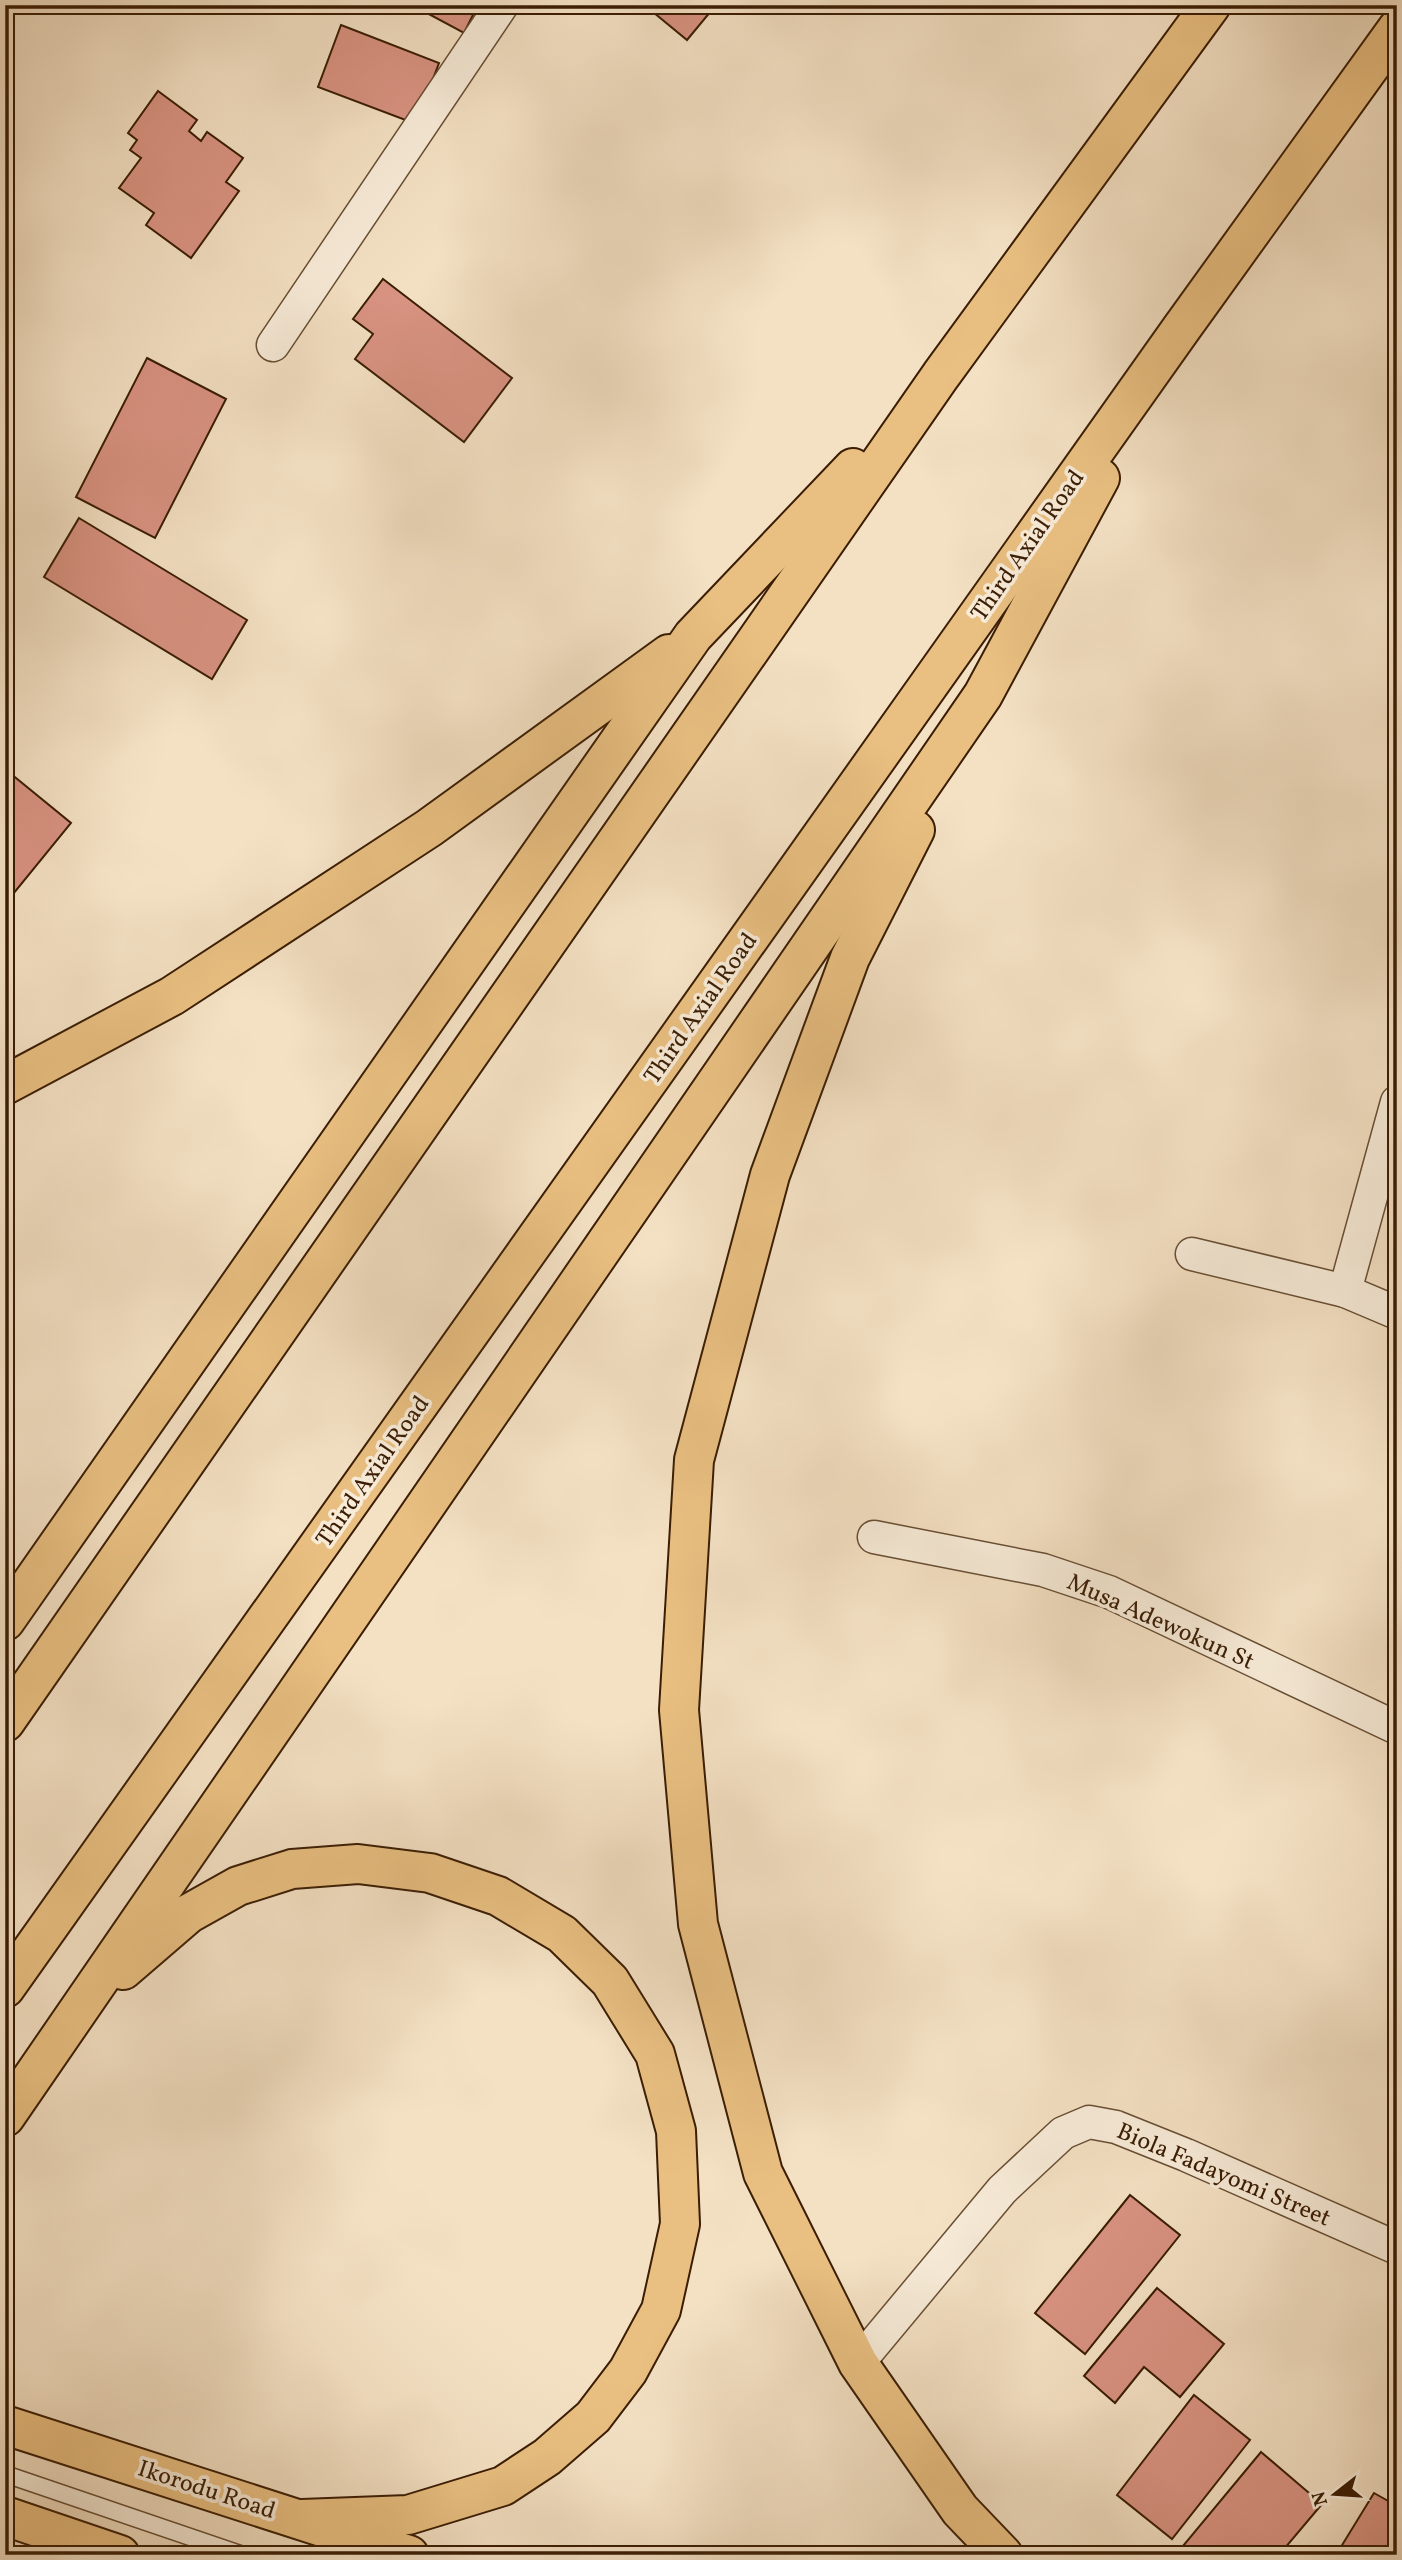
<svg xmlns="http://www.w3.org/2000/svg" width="1402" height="2560" viewBox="0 0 1402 2560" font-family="Vollkorn,serif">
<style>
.building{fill:#d99382;stroke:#3a1d04;stroke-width:2}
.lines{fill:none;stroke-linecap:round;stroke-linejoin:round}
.lane-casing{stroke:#684e34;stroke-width:19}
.street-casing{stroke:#684e34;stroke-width:35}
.primary-casing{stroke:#3a1d04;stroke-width:42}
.highway-casing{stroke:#3a1d04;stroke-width:42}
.lane{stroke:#f8ecd9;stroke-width:16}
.street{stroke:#f8ecd9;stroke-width:32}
.primary{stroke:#eac082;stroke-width:38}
.highway{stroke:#eac082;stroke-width:38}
.labels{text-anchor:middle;stroke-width:7;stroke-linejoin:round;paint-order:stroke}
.street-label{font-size:24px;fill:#3a1d04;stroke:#f8ecd9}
</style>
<rect width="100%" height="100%" fill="#f4e1c4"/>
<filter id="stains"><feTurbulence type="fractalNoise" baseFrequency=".00286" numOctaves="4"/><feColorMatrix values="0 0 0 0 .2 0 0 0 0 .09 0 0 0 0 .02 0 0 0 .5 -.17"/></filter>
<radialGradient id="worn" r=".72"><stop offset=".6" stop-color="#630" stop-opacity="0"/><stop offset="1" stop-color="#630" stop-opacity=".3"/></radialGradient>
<!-- building -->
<g class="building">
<polygon points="412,5 478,5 464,33"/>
<polygon points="658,5 716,5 687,40 653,12"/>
<polygon points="341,25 439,63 416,124 318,87"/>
<polygon points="158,91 197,120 189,131 201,141 207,132 243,158 226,182 239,191 191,258 146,225 154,213 119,188 141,158 130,150 137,140 128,133"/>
<polygon points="383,279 512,378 464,442 355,359 373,334 353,319"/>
<polygon points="147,358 226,399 155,538 76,497"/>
<polygon points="79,518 247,620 212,679 44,577"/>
<polygon points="5,769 71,823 5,904"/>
<polygon points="1130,2195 1180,2235 1085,2354 1035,2313"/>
<polygon points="1157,2288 1224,2344 1180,2397 1144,2367 1115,2403 1084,2376"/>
<polygon points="1194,2395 1250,2440 1172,2539 1117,2495"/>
<polygon points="1261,2452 1322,2504 1279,2555 1193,2555 1183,2546"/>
<polygon points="1374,2493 1397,2506 1397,2555 1336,2555"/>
</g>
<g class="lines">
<defs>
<polyline id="lane" points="5,2474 243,2555"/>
<g id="street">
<polyline points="273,345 502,5"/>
<polyline points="1192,1254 1345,1291 1397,1313"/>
<polyline points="1345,1291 1397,1102"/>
<polyline points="874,1537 1043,1570 1109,1592 1397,1728"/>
<polyline points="858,2363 1002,2190 1063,2133 1089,2122 1116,2127 1186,2155 1397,2248"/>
</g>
<polyline id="primary" points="5,2425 409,2555"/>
<g id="highway">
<polyline points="915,830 850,958 770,1175 694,1460 679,1710 698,1924 763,2173 858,2363 960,2510 1003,2555"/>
<polyline points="5,1085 172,996 429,828 669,654"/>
<polyline points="5,1621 693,636 853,468"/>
<polyline points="5,1722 941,375 1211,5"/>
<polyline points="123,1970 188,1914 238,1886 292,1869 358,1864 430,1873 498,1896 562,1934 610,1981 655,2054 676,2131 680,2224 661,2310 628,2371 593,2417 547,2457 503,2486 408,2515 302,2519"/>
<polyline points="5,1988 1181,329 1397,29"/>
<polyline points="5,2117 983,695 1100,478"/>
<polyline points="5,2516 120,2555"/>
</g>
</defs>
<!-- lane casing -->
<use href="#lane" class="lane-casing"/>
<!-- street casing -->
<use href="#street" class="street-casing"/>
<!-- primary casing -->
<use href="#primary" class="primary-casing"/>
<!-- highway casing -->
<use href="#highway" class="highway-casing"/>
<!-- lane -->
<use href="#lane" class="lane"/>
<!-- street -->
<use href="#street" class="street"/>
<!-- primary -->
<use href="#primary" class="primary"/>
<!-- highway -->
<use href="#highway" class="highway"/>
</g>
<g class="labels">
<!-- street labels -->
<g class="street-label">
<text transform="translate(1027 545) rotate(-55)" y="8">Third Axial Road</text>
<text transform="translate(700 1008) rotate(-55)" y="8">Third Axial Road</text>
<text transform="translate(372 1471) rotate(-55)" y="8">Third Axial Road</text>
<text transform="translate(1161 1621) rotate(24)" y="8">Musa Adewokun St</text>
<text transform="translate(1224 2174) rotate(23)" y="8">Biola Fadayomi Street</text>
<text transform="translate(207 2489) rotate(18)" y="8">Ikorodu Road</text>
</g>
</g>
<!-- margin -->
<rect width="1402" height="2560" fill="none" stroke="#f4e1c4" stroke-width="28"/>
<rect x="7" y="7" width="1388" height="2546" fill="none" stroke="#3a1d04" stroke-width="3.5"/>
<rect x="14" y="14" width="1374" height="2532" fill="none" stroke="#3a1d04" stroke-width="2"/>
<!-- north arrow -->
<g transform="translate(1335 2494) rotate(253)" stroke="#f8ecd9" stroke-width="5" paint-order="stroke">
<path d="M0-5L12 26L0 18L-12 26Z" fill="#3a1d04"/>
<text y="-10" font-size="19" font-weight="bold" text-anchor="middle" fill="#3a1d04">N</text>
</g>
<rect width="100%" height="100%" filter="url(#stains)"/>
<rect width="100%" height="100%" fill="url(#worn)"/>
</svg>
